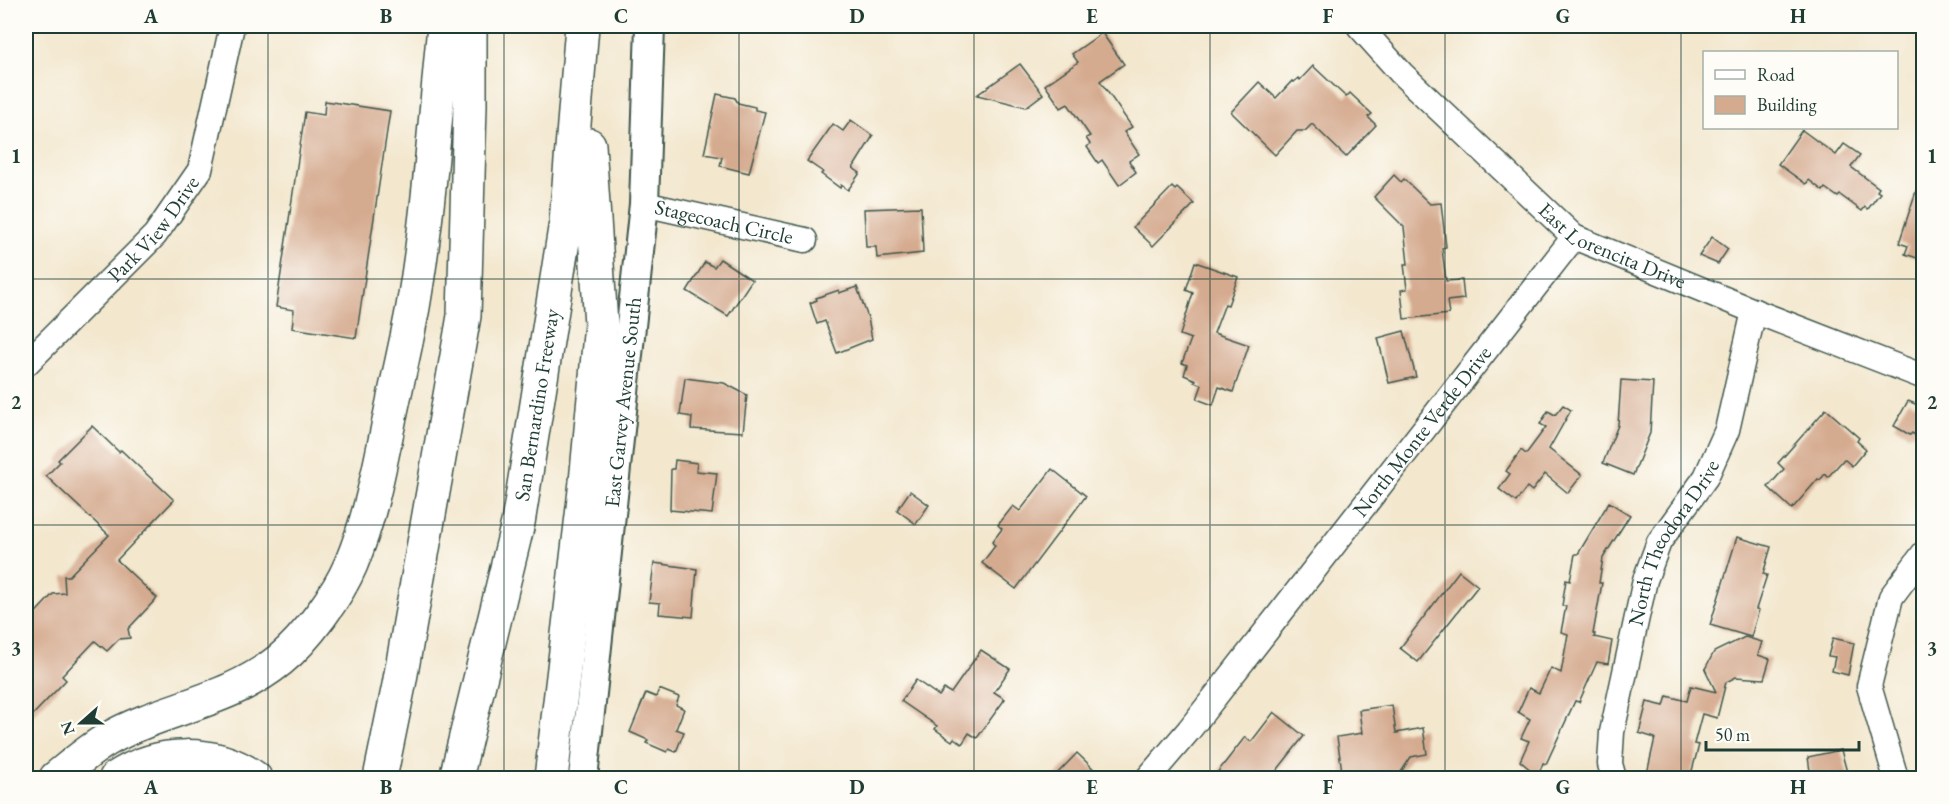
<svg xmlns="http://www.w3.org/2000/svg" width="1949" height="804" viewBox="0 0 1949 804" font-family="'EB Garamond',serif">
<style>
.building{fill:#d5ab90}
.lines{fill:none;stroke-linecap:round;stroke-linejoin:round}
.minor-casing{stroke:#3f564b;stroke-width:27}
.tertiary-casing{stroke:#3f564b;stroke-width:32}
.motorway-casing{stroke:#3f564b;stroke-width:36}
.minor{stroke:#fff;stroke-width:24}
.tertiary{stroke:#fff;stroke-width:28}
.motorway{stroke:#fff;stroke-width:33}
.grid{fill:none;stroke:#1f3d34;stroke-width:1.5;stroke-opacity:0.55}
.labels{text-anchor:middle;stroke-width:4.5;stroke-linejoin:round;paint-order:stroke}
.street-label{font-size:21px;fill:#1f3d34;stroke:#fdfcf7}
.neatline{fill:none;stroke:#1f3d34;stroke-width:2}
.grid-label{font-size:20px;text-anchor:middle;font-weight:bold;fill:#1f3d34}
</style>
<rect width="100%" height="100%" fill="#fdfcf7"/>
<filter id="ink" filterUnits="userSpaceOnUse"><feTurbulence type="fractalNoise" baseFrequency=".0167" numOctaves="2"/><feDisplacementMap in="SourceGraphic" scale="12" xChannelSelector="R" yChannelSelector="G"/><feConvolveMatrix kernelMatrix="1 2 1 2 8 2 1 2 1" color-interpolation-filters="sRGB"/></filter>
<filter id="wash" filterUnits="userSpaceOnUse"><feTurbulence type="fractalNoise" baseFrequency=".008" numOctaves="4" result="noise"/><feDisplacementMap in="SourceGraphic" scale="24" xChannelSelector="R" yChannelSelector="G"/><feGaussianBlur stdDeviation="1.35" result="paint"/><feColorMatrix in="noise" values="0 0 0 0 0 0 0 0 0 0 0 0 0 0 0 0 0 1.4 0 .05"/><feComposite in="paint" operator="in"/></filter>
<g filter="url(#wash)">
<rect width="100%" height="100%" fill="#f3e7ce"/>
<g id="blocks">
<!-- building -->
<g class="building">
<polygon points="1102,33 1124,64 1100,81 1132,127 1124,132 1139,154 1129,161 1136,172 1119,185 1102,160 1098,163 1087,147 1090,144 1086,138 1090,136 1068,104 1061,108 1045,85 1078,62 1072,54"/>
<polygon points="1020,64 1043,94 1026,107 977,95"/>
<polygon points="1313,66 1346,97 1350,93 1372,114 1368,117 1376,125 1346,157 1312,124 1305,131 1297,131 1275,155 1231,112 1259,82 1276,98 1292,81 1294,82 1298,78 1300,80"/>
<polygon points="717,94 735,98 738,103 755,107 755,110 765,112 749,173 720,166 722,157 704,154"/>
<polygon points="325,101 390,111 356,338 292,328 294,310 276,307 305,112 324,115"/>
<polygon points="851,120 873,136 853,168 860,173 848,190 841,185 840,188 821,174 823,172 807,161 833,124 843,131"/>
<polygon points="1802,130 1836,155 1844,144 1860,155 1851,167 1879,188 1877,191 1880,193 1868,209 1865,207 1862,211 1840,195 1838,197 1825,188 1823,191 1809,180 1806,184 1778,164"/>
<polygon points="1394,175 1401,182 1404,179 1430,204 1441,203 1446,247 1442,248 1446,281 1462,280 1464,299 1447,301 1449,314 1404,319 1401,290 1407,289 1404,264 1408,264 1404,227 1374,197"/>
<polygon points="1920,179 1923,180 1923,260 1905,254 1908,246 1899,243"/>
<polygon points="1172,187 1175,190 1177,188 1194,204 1153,246 1133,227"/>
<polygon points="921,207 923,253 877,258 876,247 866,247 864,209"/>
<polygon points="1712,237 1728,249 1718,264 1699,256"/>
<polygon points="720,259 752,280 728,316 687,291 705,262 714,267"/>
<polygon points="1195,262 1238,277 1228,305 1225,304 1214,333 1249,345 1233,392 1219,387 1213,405 1197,399 1202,385 1194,382 1196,380 1184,375 1187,365 1182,363 1191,339 1180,335 1193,293 1186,290"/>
<polygon points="857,287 868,318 872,339 837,353 825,321 817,324 810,303 817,300 816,298 839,290 839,293"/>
<polygon points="1404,331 1416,377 1389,383 1378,338"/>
<polygon points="685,378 724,383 747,395 743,432 691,429 692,417 680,415"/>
<polygon points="1621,380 1653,382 1650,433 1633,475 1603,463 1618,425"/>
<polygon points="1908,401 1923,407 1923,440 1912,433 1910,435 1894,426"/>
<polygon points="1563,405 1571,410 1549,449 1582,475 1568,493 1545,474 1532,491 1527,487 1516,502 1499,489 1510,474 1506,471 1521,450 1526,454 1546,427 1540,424 1548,411 1555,415"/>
<polygon points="1826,409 1859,438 1857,441 1866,449 1852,466 1844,459 1828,477 1825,474 1820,480 1818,479 1792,509 1768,487 1784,469 1778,463"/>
<polygon points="92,426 119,452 121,450 174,500 117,560 157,598 128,629 130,638 119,639 107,651 95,641 62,676 66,680 26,722 26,623 53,594 65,593 64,576 69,576 109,535 46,476 60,462 58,460"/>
<polygon points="675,460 697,463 696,471 717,473 712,514 670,510 671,469 674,469"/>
<polygon points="1052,469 1086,496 1016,589 982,563 995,546 992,542 1002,529 998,525 1013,506 1020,511"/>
<polygon points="910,491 929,505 916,524 897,510"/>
<polygon points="1609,502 1630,515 1603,558 1599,583 1602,583 1593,634 1595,634 1594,637 1612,641 1608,664 1597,662 1579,702 1575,701 1546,764 1543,763 1538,776 1520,761 1529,741 1521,738 1530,719 1518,712 1529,688 1539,693 1551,668 1561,673 1568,634 1561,632 1566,606 1562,606 1566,580 1570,581 1575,554 1578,554"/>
<polygon points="1737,537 1771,547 1763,574 1767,575 1756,609 1759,610 1751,637 1710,625"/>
<polygon points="654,563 697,569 693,617 659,614 660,603 649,602"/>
<polygon points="1459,571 1478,586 1418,662 1400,648"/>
<polygon points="1745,637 1762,642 1758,655 1770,659 1764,679 1736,677 1726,682 1717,718 1702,714 1694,744 1699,745 1690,778 1646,778 1655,738 1639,733 1647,702 1664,706 1667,696 1687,701 1691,686 1716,692 1705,669 1714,652"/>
<polygon points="1833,638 1854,643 1848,675 1832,671 1835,657 1828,656"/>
<polygon points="981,650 1010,669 994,692 1005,699 977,738 969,733 962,744 954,738 952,741 935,729 937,726 901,701 916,680 939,696 944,689 951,693"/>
<polygon points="659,689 679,697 676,705 684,709 676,729 684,732 676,752 669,749 667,752 646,743 648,740 630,732 646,693 656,697"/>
<polygon points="1392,705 1396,733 1423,728 1427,754 1411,757 1397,778 1343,778 1337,737 1362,733 1359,710"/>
<polygon points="1274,712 1304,736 1271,778 1213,778 1245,737 1251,742"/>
<polygon points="1841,750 1848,776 1836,778 1811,778 1808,757"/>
<polygon points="1077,753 1103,778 1053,778"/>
</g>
</g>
</g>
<g filter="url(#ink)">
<use href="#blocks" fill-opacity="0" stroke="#3f564b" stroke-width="1.5"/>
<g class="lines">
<defs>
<g id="minor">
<path id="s1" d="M1359,26L1402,74L1574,237L1754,311L1924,377"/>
<path id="s2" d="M644,204L805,240"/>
<path id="s3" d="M26,364L155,235L200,170L232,26"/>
<path id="s4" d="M1148,778L1189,730L1574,237"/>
<path id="s5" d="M1614,778L1610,764L1612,732L1645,580L1659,542L1706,477L1727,430L1754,311"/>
<polyline points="1896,778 1869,686 1891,597 1924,553"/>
</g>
<g id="tertiary">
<path id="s6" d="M583,778L644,204L650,26"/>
</g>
<g id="motorway">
<path d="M56,778C73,764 89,750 108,739C164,707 227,703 280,660C306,639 338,595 351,564C372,514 381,459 392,407C399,374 407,340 413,307C429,214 435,119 444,26"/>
<path d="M116,778C157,750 215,749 255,778"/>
<polyline points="380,778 399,685 464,316 470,106 470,26"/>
<path id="s7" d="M456,778L518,523L566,222L582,26"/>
<polyline points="551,778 586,482 601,324 589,145"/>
</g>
</defs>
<!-- minor casing -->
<use href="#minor" class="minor-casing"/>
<!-- tertiary casing -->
<use href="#tertiary" class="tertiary-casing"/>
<!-- motorway casing -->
<use href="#motorway" class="motorway-casing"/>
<!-- minor -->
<use href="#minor" class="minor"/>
<!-- tertiary -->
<use href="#tertiary" class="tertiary"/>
<!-- motorway -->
<use href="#motorway" class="motorway"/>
</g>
</g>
<!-- grid -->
<path class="grid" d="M268,26V778M504,26V778M739,26V778M974,26V778M1210,26V778M1445,26V778M1681,26V778M26,279H1924M26,525H1924"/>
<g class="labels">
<!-- street labels -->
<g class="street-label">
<text dy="7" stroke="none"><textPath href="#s2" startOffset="82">Stagecoach Circle</textPath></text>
<text dy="7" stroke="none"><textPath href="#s3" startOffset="186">Park View Drive</textPath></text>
<text dy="7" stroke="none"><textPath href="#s1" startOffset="339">East Lorencita Drive</textPath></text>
<text dy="7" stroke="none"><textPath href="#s6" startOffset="378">East Garvey Avenue South</textPath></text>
<text dy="7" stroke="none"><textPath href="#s7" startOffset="382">San Bernardino Freeway</textPath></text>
<text dy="7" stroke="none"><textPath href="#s4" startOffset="442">North Monte Verde Drive</textPath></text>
<text dy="7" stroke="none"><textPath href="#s5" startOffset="248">North Theodora Drive</textPath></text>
</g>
</g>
<!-- margin -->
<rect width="1949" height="804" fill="none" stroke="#fdfcf7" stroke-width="66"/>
<!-- legend -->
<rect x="1703" y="51" width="195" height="78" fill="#fdfcf7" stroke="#a4b0a9" stroke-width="1.5"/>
<rect x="1715" y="70" width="30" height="9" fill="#ffffff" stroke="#a4b0a9" stroke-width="1.5"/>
<text x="1757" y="81" font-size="18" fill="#1f3d34">Road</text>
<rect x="1715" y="96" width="30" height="18" fill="#d5ab90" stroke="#a4b0a9" stroke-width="1.5"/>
<text x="1757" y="111" font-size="18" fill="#1f3d34">Building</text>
<!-- north arrow -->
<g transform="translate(81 723) rotate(249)" stroke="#fdfcf7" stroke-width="4.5" paint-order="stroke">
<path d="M0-4.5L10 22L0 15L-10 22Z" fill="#1f3d34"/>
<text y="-9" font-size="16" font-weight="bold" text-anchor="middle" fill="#1f3d34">N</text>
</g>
<!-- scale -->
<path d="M1706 741v9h153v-9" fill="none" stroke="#1f3d34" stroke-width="3"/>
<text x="1715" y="741" font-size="18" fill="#1f3d34" stroke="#fdfcf7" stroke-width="4.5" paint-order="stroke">50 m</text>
<rect x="33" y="33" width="1883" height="738" class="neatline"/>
<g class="grid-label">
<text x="151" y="23">A</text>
<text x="386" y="23">B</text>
<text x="621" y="23">C</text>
<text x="857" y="23">D</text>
<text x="1092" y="23">E</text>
<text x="1328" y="23">F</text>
<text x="1563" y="23">G</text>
<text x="1798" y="23">H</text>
<text x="16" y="163">1</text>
<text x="1932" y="163">1</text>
<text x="16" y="409">2</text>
<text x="1932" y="409">2</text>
<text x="16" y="655">3</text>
<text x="1932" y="655">3</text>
<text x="151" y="794">A</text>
<text x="386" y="794">B</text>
<text x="621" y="794">C</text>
<text x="857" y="794">D</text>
<text x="1092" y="794">E</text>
<text x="1328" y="794">F</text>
<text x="1563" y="794">G</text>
<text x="1798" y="794">H</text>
</g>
</svg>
